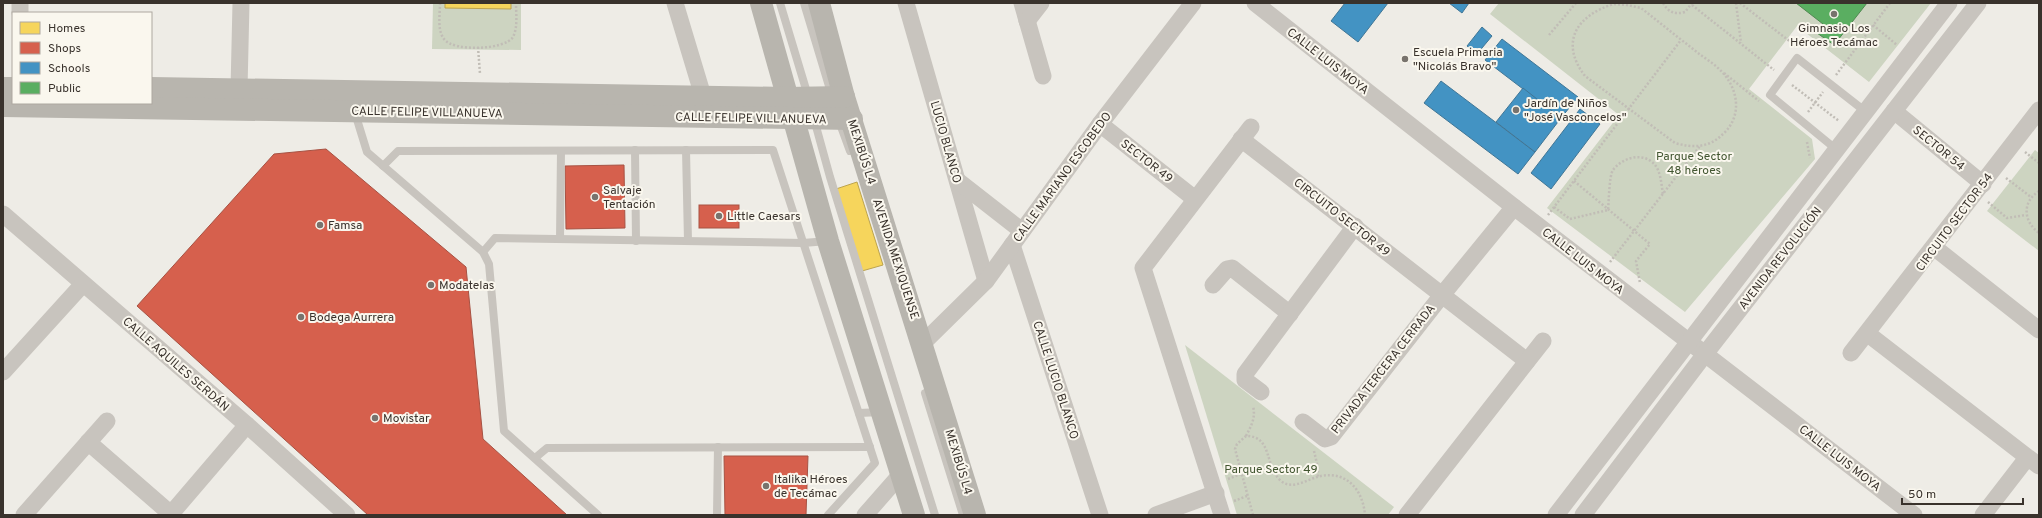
<svg xmlns="http://www.w3.org/2000/svg" width="2042" height="518" viewBox="0 0 2042 518" font-family="Overpass,sans-serif">
<style>
.green{fill:#cdd4c1}
.homes{fill:#f6d55c;stroke:#bda44e}
.shops{fill:#d6604d;stroke:#a75243}
.schools{fill:#4393c3;stroke:#407696}
.public{fill:#5aae61;stroke:#508951}
.lines{fill:none;stroke-linecap:round;stroke-linejoin:round}
.path{stroke:#c1bdb6;stroke-width:2.5;stroke-dasharray:2 2;stroke-linecap:butt}
.lane{stroke:#c8c4be;stroke-width:8}
.street{stroke:#c8c4be;stroke-width:17}
.secondary{stroke:#b8b5ae;stroke-width:22}
.poi-dot{fill:#78736d;stroke:#faf7ee;stroke-width:1.5}
.labels{text-anchor:middle;stroke-width:4;stroke-linejoin:round;paint-order:stroke}
.poi-label{font-size:12px;fill:#39322c;stroke:#faf7ee;text-anchor:start}
.street-label{font-size:12px;fill:#39322c;stroke:#faf7ee}
.park-label{font-size:12px;fill:#425631;stroke:#faf7ee}
</style>
<rect width="100%" height="100%" fill="#eeece6"/>
<!-- green -->
<g class="green">
<polygon points="433,3 521,3 521,50 432,49"/>
<polygon points="1499,3 1931,3 1869,82 1797,26 1749,89 1812,139 1815,159 1685,312 1547,208 1619,115 1490,14"/>
<polygon points="2035,150 2039,153 2039,251 1987,211"/>
<polygon points="1185,345 1394,507 1388,515 1237,515"/>
</g>
<!-- homes -->
<g class="homes">
<polygon points="445,3 511,3 511,9 445,8"/>
<polygon points="857,182 883,265 862,271 836,189"/>
</g>
<!-- shops -->
<g class="shops">
<polygon points="326,149 466,267 483,439 567,515 368,515 137,306 274,154"/>
<polygon points="624,165 625,228 566,229 565,166"/>
<rect x="699" y="205" width="40" height="23"/>
<polygon points="724,456 808,456 806,515 725,515"/>
</g>
<!-- schools -->
<g class="schools">
<polygon points="1345,3 1388,3 1358,42 1331,21"/>
<polygon points="1449,3 1469,3 1462,13"/>
<polygon points="1482,27 1492,36 1477,54 1467,46"/>
<polygon points="1502,39 1578,97 1561,118 1485,60"/>
<polygon points="1441,81 1535,152 1518,174 1424,103"/>
<polygon points="1523,88 1561,118 1535,152 1496,122"/>
<polygon points="1580,109 1600,124 1551,189 1531,173"/>
</g>
<!-- public -->
<polygon class="public" points="1796,3 1867,3 1834,45 1817,33 1823,24"/>
<g class="lines">
<!-- path -->
<g class="path">
<path d="M440,3C440,14 437,30 444,39C453,52 505,50 513,37C518,27 516,14 516,3"/>
<path d="M1663,3C1668,12 1675,15 1685,12L1692,3"/>
<polyline points="1736,3 1741,43"/>
<polyline points="1740,3 1792,43 1794,48"/>
<path d="M1614,4L1627,5L1641,8C1660,23 1679,38 1698,53C1706,59 1716,65 1722,72C1739,90 1742,117 1723,134C1709,148 1693,148 1675,143L1585,76C1559,42 1577,15 1614,4Z"/>
<polyline points="1692,5 1774,70"/>
<polyline points="1873,25 1897,45"/>
<polyline points="1549,35 1576,3"/>
<polyline points="478,47 480,74"/>
<polyline points="1724,73 1759,101"/>
<polyline points="1836,75 1890,3"/>
<polyline points="1792,85 1839,121"/>
<polyline points="1808,112 1823,92"/>
<polyline points="1807,142 1810,158"/>
<polyline points="2025,152 2039,163"/>
<polyline points="2006,178 2031,197"/>
<polyline points="1574,181 1650,244 1636,261 1640,283"/>
<path d="M2039,191C2022,202 2023,221 2039,233"/>
<polyline points="1988,202 2007,218 2026,215"/>
<path d="M1554,207L1570,219L1608,210C1609,201 1609,176 1613,170C1621,159 1640,152 1652,162C1661,169 1661,183 1663,194"/>
<polyline points="1548,215 1681,40"/>
<polyline points="1610,262 1700,146"/>
<path d="M1246,436C1251,426 1256,418 1253,406"/>
<polyline points="1314,451 1318,468 1318,477"/>
<polyline points="1228,479 1241,474"/>
<polyline points="1234,501 1247,496"/>
<path d="M1253,515L1235,449L1237,444L1246,436C1273,436 1264,466 1281,481C1293,491 1309,478 1321,476C1348,471 1363,491 1365,515"/>
</g>
<!-- lane -->
<g class="lane">
<polyline points="780,3 808,96"/>
<polyline points="804,3 832,96"/>
<polyline points="355,113 367,152 483,252 489,264 504,431 598,515"/>
<polyline points="814,119 830,177 935,515"/>
<polyline points="839,121 850,151"/>
<polyline points="635,150 636,241"/>
<polyline points="686,150 688,241"/>
<polyline points="1837,150 1770,95 1797,58 1866,112"/>
<polyline points="383,166 398,151 773,150 875,463 828,515"/>
<polyline points="560,239 561,151"/>
<polyline points="483,252 495,238 803,243 828,241"/>
<polyline points="925,393 963,515"/>
<polyline points="859,413 881,412"/>
<polyline points="535,458 547,448 870,447"/>
<polyline points="717,515 718,447"/>
</g>
<!-- street -->
<g class="street">
<polyline points="675,3 703,96"/>
<polyline points="906,3 986,281"/>
<polyline points="1022,3 1043,76"/>
<polyline points="1255,3 1514,207 1914,515"/>
<polyline points="20,13 20,3"/>
<polyline points="1027,21 1041,3"/>
<polyline points="239,89 241,3"/>
<polyline points="1894,111 1983,184"/>
<polyline points="1100,124 1195,199"/>
<polyline points="1241,139 1527,361"/>
<polyline points="958,181 1022,231"/>
<polyline points="3,214 247,425 347,515"/>
<polyline points="1012,245 1100,515"/>
<polyline points="1935,248 2039,330"/>
<polyline points="1213,285 1227,269 1232,268 1290,314"/>
<polyline points="1868,334 2039,466"/>
<polyline points="922,344 986,281 1100,124 1193,3"/>
<polyline points="1851,353 2039,110"/>
<polyline points="3,372 83,284"/>
<polyline points="1261,392 1245,380 1245,374 1355,226"/>
<polyline points="1303,422 1325,439 1331,437 1442,295 1514,207"/>
<polyline points="88,442 172,515"/>
<polyline points="24,515 107,421"/>
<polyline points="170,515 247,425"/>
<polyline points="865,515 901,474"/>
<polyline points="1156,515 1216,493"/>
<polyline points="1222,515 1143,268 1251,127"/>
<polyline points="1407,515 1543,341"/>
<polyline points="1556,515 1949,3"/>
<polyline points="1583,515 1705,354 1978,3"/>
<polyline points="1983,515 2027,458"/>
</g>
<!-- secondary -->
<g class="secondary">
<polyline points="761,3 828,241 914,515"/>
<polyline points="819,3 844,97 975,515"/>
<polyline points="3,88 13,88"/>
<polyline points="151,88 787,98 844,97"/>
<polyline points="3,106 852,119"/>
</g>
</g>
<!-- markers -->
<g class="poi-dot">
<circle cx="1834" cy="14" r="4"/>
<circle cx="1405" cy="59" r="4"/>
<circle cx="1516" cy="110" r="4"/>
<circle cx="595" cy="197" r="4"/>
<circle cx="719" cy="216" r="4"/>
<circle cx="320" cy="225" r="4"/>
<circle cx="431" cy="285" r="4"/>
<circle cx="301" cy="317" r="4"/>
<circle cx="375" cy="418" r="4"/>
<circle cx="766" cy="486" r="4"/>
</g>
<g class="labels">
<!-- poi labels -->
<g class="poi-label">
<text x="1834" y="32" text-anchor="middle">Gimnasio Los<tspan x="1834" dy="14">Héroes Tecámac</tspan></text>
<text x="1413" y="56">Escuela Primaria<tspan x="1413" dy="14">"Nicolás Bravo"</tspan></text>
<text x="1524" y="107">Jardín de Niños<tspan x="1524" dy="14">"José Vasconcelos"</tspan></text>
<text x="603" y="194">Salvaje<tspan x="603" dy="14">Tentación</tspan></text>
<text x="727" y="220">Little Caesars</text>
<text x="328" y="229">Famsa</text>
<text x="439" y="289">Modatelas</text>
<text x="309" y="321">Bodega Aurrera</text>
<text x="383" y="422">Movistar</text>
<text x="774" y="483">Italika Héroes<tspan x="774" dy="14">de Tecámac</tspan></text>
</g>
<!-- street labels -->
<g class="street-label">
<text transform="translate(1328 61) rotate(38)" y="4">CALLE LUIS MOYA</text>
<text transform="translate(427 112) rotate(1)" y="4">CALLE FELIPE VILLANUEVA</text>
<text transform="translate(751 118) rotate(1)" y="4">CALLE FELIPE VILLANUEVA</text>
<text transform="translate(946 142) rotate(74)" y="4">LUCIO BLANCO</text>
<text transform="translate(1939 148) rotate(39)" y="4">SECTOR 54</text>
<text transform="translate(862 152) rotate(72)" y="4">MEXIBÚS L4</text>
<text transform="translate(1147 161) rotate(38)" y="4">SECTOR 49</text>
<text transform="translate(1062 177) rotate(-54)" y="4">CALLE MARIANO ESCOBEDO</text>
<text transform="translate(1342 217) rotate(38)" y="4">CIRCUITO SECTOR 49</text>
<text transform="translate(1954 222) rotate(-53)" y="4">CIRCUITO SECTOR 54</text>
<text transform="translate(1780 258) rotate(-52)" y="4">AVENIDA REVOLUCIÓN</text>
<text transform="translate(896 259) rotate(72)" y="4">AVENIDA MEXIQUENSE</text>
<text transform="translate(1583 261) rotate(38)" y="4">CALLE LUIS MOYA</text>
<text transform="translate(176 364) rotate(41)" y="4">CALLE AQUILES SERDÁN</text>
<text transform="translate(1383 369) rotate(-52)" y="4">PRIVADA TERCERA CERRADA</text>
<text transform="translate(1056 380) rotate(72)" y="4">CALLE LUCIO BLANCO</text>
<text transform="translate(1840 458) rotate(38)" y="4">CALLE LUIS MOYA</text>
<text transform="translate(959 462) rotate(73)" y="4">MEXIBÚS L4</text>
</g>
<!-- park labels -->
<g class="park-label">
<text x="1694" y="160">Parque Sector<tspan x="1694" dy="14">48 héroes</tspan></text>
<text x="1271" y="473">Parque Sector 49</text>
</g>
</g>
<!-- border -->
<rect width="2042" height="518" fill="none" stroke="#39322c" stroke-width="8"/>
<!-- legend -->
<rect x="12" y="12" width="140" height="92" fill="#faf7ee" stroke="#ada8a0"/>
<rect x="20" y="22" width="20" height="12" fill="#f6d55c" stroke="#ada8a0"/>
<text x="48" y="32" font-size="12" fill="#39322c">Homes</text>
<rect x="20" y="42" width="20" height="12" fill="#d6604d" stroke="#ada8a0"/>
<text x="48" y="52" font-size="12" fill="#39322c">Shops</text>
<rect x="20" y="62" width="20" height="12" fill="#4393c3" stroke="#ada8a0"/>
<text x="48" y="72" font-size="12" fill="#39322c">Schools</text>
<rect x="20" y="82" width="20" height="12" fill="#5aae61" stroke="#ada8a0"/>
<text x="48" y="92" font-size="12" fill="#39322c">Public</text>
<!-- scale -->
<path d="M1902 498v6h121v-6" fill="none" stroke="#39322c" stroke-width="2"/>
<text x="1908" y="498" font-size="12" fill="#39322c" stroke="#faf7ee" stroke-width="3" paint-order="stroke">50 m</text>
</svg>
